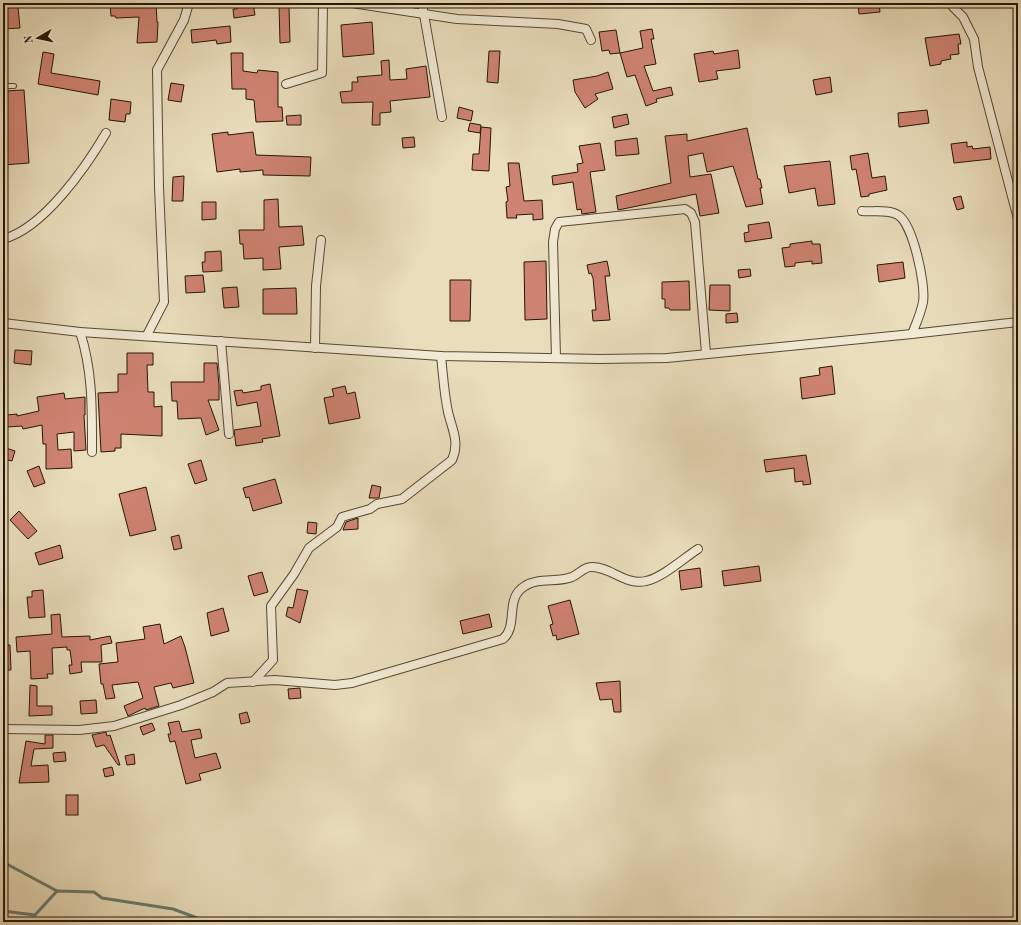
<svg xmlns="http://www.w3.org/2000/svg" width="1021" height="925" viewBox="0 0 1021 925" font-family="'Old Standard TT',serif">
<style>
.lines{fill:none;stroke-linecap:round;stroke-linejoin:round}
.stream{stroke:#697a6c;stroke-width:3}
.building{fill:#cf8372;stroke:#251604}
.service-casing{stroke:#564832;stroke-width:6}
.minor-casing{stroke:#564832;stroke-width:10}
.service{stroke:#f1e9d3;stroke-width:4}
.minor{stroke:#f1e9d3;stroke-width:8}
</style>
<rect width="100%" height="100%" fill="#e9ddbb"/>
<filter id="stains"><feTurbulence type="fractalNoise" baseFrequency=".005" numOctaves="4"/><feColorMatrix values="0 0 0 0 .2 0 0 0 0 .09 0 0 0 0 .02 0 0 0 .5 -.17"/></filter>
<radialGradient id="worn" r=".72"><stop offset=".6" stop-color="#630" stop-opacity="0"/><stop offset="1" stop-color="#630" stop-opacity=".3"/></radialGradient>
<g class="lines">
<!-- stream -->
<g class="stream">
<polyline points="3,862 57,891"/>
<polyline points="3,911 35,915 57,891 94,892 102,898 173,909 208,922"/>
</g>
</g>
<!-- building -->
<g class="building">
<polygon points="110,3 156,3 157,22 158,22 157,42 137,43 139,17 116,18 115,16 111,16"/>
<polygon points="236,3 253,3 255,15 234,18 233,9 237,9"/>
<polygon points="858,3 879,3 880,12 859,14"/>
<polygon points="279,6 289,6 290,42 280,43"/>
<polygon points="18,7 20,28 3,29 3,8"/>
<polygon points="372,22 374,54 343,57 341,25"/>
<polygon points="230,26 231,42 217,44 216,40 192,43 191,30"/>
<polygon points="652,29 654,39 651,39 656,64 644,66 653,91 671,87 673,95 656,99 657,102 646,106 635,75 627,77 620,53 643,48 640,31"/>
<polygon points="616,30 620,53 610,54 609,50 602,51 599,32"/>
<polygon points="959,34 961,44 958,44 959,54 950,55 951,59 941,61 941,64 930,66 925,38"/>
<polygon points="738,50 740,68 716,71 718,79 699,82 694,54 713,51 714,54"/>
<polygon points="489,51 500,51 498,83 487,82"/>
<polygon points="43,52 54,54 51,73 100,81 98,95 38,84"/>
<polygon points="231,53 243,53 243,71 257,73 258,70 278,72 278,107 282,107 283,121 256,122 254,100 246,99 246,89 232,89"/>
<polygon points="389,60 390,80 407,79 406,69 426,66 430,97 390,101 391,112 380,113 380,125 372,125 373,102 342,103 340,92 352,91 352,82 358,82 357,77 382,75 381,61"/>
<polygon points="608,72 613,89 595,94 598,99 585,108 575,92 573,80 597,76"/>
<polygon points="830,77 832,92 816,95 813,80"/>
<polygon points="171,83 184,85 181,102 168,100"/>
<polygon points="24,90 29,163 3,165 3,91"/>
<polygon points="111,99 131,102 130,114 126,114 125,122 109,120"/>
<polygon points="459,107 473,111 471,121 457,118"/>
<polygon points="927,110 929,123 899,127 898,113"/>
<polygon points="627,114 629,124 614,128 612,117"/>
<polygon points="301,115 301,125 287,125 286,116"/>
<polygon points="470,123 481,125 480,133 468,131"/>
<polygon points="481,127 491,128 489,171 472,170 473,154 479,154"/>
<polygon points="747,128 758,179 760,179 762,188 760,188 763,204 746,207 733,166 707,172 703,153 688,156 690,177 711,174 719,213 700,216 696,194 618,210 616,196 671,183 665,136 687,134 687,141"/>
<polygon points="228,132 228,135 253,132 256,155 311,157 310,176 263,175 263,170 240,172 240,169 217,172 212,134"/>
<polygon points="414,137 415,147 403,148 402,138"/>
<polygon points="637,138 639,154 616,156 615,141"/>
<polygon points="967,142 967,147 972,146 973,149 990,147 991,159 954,163 951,144"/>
<polygon points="600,143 605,170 590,172 596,212 582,214 581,209 577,210 573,182 553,185 552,176 578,172 577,164 583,163 579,146"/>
<polygon points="868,153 872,178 885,176 887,190 869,194 869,196 861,197 856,169 852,170 850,156"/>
<polygon points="830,161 835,204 818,206 815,188 789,193 784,166"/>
<polygon points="508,163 519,163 524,201 542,200 543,219 533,220 533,214 516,215 517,218 507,218 506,202 508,201 506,187 510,186"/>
<polygon points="184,176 183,201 172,201 173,177"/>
<polygon points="961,196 964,208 957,210 953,198"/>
<polygon points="278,199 279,227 302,226 304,245 279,247 281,269 263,270 263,258 244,259 243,244 240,244 239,230 264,230 264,200"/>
<polygon points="202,202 216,202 216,219 202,220"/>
<polygon points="769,222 772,238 745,242 744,233 749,232 748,225"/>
<polygon points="812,241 812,244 820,244 822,263 812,264 812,261 795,263 795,266 785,267 782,248 790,247 790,244"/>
<polygon points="221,251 222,271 203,272 202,262 205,262 205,252"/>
<polygon points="546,261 547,319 525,320 524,262"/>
<polygon points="607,261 610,276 605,276 610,320 593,321 592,310 596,310 593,278 591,273 589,274 587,265"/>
<polygon points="903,262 905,278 879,282 877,265"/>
<polygon points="750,269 751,276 739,278 738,270"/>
<polygon points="203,275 205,292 186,293 185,276"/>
<polygon points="450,280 471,280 470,321 450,321"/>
<polygon points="689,281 690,310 670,310 669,308 665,308 665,299 662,299 662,282"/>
<polygon points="710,285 730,285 730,311 709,310"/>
<polygon points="237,287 239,307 224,308 222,288"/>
<polygon points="296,288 297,314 263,314 263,289"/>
<polygon points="737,313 738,322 726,323 726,314"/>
<polygon points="15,350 32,351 31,365 14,363"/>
<polygon points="127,353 153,353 153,365 147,365 148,392 154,392 154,407 162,406 162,436 121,434 121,448 115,448 115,451 101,452 98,393 118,392 118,374 127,374"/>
<polygon points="204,363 217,363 219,385 219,400 208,400 219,430 206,435 201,418 178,419 177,401 172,401 171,382 204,382"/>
<polygon points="832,366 835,394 802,399 800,378 820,375 819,368"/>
<polygon points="270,384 280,436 262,439 263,442 236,446 234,430 261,426 257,402 237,406 234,391 242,390 243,393 261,390 261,386"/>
<polygon points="345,386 347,394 355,392 360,418 329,424 324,398 334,396 332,389"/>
<polygon points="64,393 65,399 85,397 85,415 84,415 86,450 74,451 74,432 57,434 58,450 71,449 72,468 46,469 46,444 43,444 42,425 23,429 22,426 7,427 7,415 17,414 17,416 39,411 37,397"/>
<polygon points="6,448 15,451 12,461 4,459"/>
<polygon points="806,455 811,484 803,485 803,481 795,482 794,468 766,472 764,460"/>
<polygon points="201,460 207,480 195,484 188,464"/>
<polygon points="39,466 45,483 34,487 27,471"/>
<polygon points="275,479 282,503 253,511 249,497 246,498 243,488"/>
<polygon points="372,485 381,487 379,498 369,498"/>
<polygon points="146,487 156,530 130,536 119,494"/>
<polygon points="19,511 37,531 28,539 10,520"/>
<polygon points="358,518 358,529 343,530 346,522"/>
<polygon points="308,522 317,523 316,534 307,533"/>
<polygon points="179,535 182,548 174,550 171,537"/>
<polygon points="60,545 63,558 39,565 35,553"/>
<polygon points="759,566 761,581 724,586 722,571"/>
<polygon points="700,568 702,587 681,590 679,571"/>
<polygon points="262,572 268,592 254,596 248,576"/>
<polygon points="297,589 308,591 300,623 286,616 288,607 293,608"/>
<polygon points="43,590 45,617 29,618 27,597 32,597 32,591"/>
<polygon points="570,600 579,634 557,640 556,635 553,636 550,625 553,624 548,606"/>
<polygon points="223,608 229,631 211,636 207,613"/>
<polygon points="60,614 62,637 90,636 90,640 110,636 112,643 101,645 102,662 81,662 82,672 70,674 69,665 72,665 70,650 67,650 67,647 52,648 53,674 47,674 48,678 31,679 30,651 17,652 16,637 52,634 51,615"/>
<polygon points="489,614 492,627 463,634 460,621"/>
<polygon points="160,624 164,644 181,636 185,647 194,683 173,688 171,683 154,687 159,706 146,710 145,708 128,716 124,706 143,698 138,682 112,685 115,698 106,699 103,684 101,684 99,664 118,662 116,643 145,639 143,627"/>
<polygon points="3,645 10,645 11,670 3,670"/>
<polygon points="620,681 621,712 614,712 612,699 600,700 596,683"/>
<polygon points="30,685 37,686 37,706 52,706 52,715 29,716"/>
<polygon points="300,688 301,698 289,699 288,689"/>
<polygon points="96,700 97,713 81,714 80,701"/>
<polygon points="247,712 250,722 241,724 239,714"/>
<polygon points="179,721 182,732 200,729 202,738 191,740 195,758 216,753 221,768 199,774 201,780 186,784 175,741 170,742 168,734 171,734 168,723"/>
<polygon points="152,723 155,730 143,735 140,727"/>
<polygon points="106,732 107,736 110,735 120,765 118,765 104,745 96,747 92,735"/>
<polygon points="45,735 53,735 53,748 34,749 31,766 48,765 49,782 19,783 26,741 45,744"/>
<polygon points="65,752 66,761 54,762 53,753"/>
<polygon points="134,754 135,764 127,765 125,756"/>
<polygon points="112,767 114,775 105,777 103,769"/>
<rect x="66" y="795" width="12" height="20"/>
</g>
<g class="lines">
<defs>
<polyline id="service" points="3,86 14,86"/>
<g id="minor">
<polyline points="352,3 457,19 558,24 586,29 591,40"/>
<polyline points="422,3 442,117"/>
<polyline points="952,3 953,7 963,17 974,39 978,67 1018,219"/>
<polyline points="286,84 322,73 323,3"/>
<path d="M862,211C872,212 889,209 898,215C913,224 926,285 923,302C921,313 916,324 912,334"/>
<path d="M3,239C43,229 86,167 106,133"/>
<polyline points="3,323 80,332 441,356 600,359 667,358 912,334 1018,322"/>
<path d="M80,332C93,371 92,411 92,452"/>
<polyline points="147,335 164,302 159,187 157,70 184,20 189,3"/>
<polyline points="221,341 229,434"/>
<polyline points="315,348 316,286 321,240"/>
<polyline points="556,358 553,242 555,229 559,222 685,209 691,213 695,222 706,353"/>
<path d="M253,682L273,660L271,606L294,574L309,548L337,527L342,517L370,509L377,504L402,499L452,460C460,442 452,429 448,412C444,393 443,374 441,356"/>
<path d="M3,729L79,730L114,726L181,705L213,692L227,683L275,680L335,685L352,683L503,639C519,625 504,598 525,586C539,577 557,583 572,577C579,574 584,567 591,567C610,566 625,586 646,581C662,578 684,558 698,549"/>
</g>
</defs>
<!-- service casing -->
<use href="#service" class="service-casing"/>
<!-- minor casing -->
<use href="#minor" class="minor-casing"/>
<!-- service -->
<use href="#service" class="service"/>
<!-- minor -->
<use href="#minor" class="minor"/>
</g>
<!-- margin -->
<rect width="1021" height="925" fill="none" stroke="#e9ddbb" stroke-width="16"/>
<rect x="4" y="4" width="1013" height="917" fill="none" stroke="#251604" stroke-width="2"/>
<rect x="8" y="8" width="1005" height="909" fill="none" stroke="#251604"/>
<!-- north arrow -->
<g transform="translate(38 38) rotate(261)" stroke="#f1e9d3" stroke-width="3" paint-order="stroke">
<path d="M0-3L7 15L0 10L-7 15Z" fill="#251604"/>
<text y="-6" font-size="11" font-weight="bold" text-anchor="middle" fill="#251604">N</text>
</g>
<rect width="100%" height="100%" filter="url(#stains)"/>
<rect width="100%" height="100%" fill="url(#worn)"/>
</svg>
